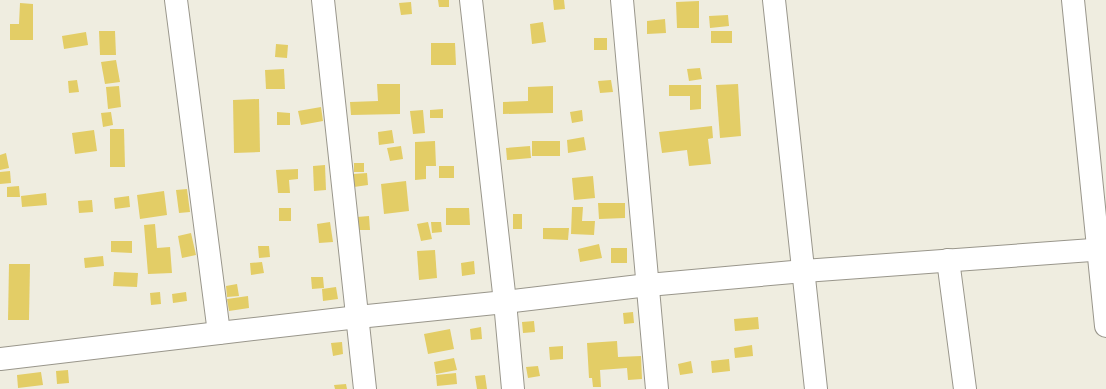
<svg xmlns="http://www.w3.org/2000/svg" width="1106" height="389" viewBox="0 0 1106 389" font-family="Montserrat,sans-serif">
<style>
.building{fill:#e3cd66}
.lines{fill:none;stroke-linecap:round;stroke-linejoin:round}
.minor-casing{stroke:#99968b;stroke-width:24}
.minor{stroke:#fff;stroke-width:22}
</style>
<rect width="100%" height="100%" fill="#efede0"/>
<!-- building -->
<g class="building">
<polygon points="438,0 449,0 449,7 439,7"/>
<polygon points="553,0 564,0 565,9 554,10"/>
<polygon points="699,1 699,28 677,28 676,2"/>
<polygon points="411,2 412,14 401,15 399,3"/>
<polygon points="20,3 33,4 33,40 10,40 10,24 19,24"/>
<polygon points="728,15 729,26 710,28 709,16"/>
<polygon points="665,19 666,33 647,34 647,21"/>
<polygon points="543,22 546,42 532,44 530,24"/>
<polygon points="99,31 115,31 116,55 100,55"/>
<rect x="711" y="31" width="21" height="12"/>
<polygon points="86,32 88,45 64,49 62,36"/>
<rect x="594" y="38" width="13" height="12"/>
<polygon points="431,43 455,43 456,65 431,65"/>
<polygon points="276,44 288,45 287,58 275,57"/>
<polygon points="116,60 120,82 105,84 101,62"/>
<polygon points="700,68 702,79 689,81 687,69"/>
<polygon points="284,69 285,89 266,89 265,70"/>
<polygon points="77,80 79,92 69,93 68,81"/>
<polygon points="611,80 613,92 600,93 598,81"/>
<polygon points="377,84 400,84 400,114 351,115 350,102 378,101"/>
<polygon points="738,84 741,136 720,138 716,85"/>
<polygon points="669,85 701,85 701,109 690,110 690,96 669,96"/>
<polygon points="119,86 121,107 108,109 106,87"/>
<polygon points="553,86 553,113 503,114 503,102 528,101 528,87"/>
<polygon points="259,99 260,152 234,153 233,100"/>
<polygon points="321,107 323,121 301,125 298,111"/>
<polygon points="443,109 443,118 430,118 430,110"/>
<polygon points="423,110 425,133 413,134 410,111"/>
<polygon points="582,110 583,121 572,123 570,112"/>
<polygon points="111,112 113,125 103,127 101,113"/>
<polygon points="277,112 290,113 290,125 277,125"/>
<polygon points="712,126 713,138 708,139 711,164 689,166 687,150 662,153 659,132"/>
<polygon points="110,129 124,129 125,167 110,167"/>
<polygon points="94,130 97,151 75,154 72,133"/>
<polygon points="392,130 394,143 379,145 378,132"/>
<polygon points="584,137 586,150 568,153 567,140"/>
<polygon points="435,141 436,166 426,166 426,179 415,180 415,142"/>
<rect x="532" y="141" width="28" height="15"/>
<polygon points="401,146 403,159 390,161 387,148"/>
<polygon points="530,146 531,158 507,160 506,148"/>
<polygon points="6,153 9,168 0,170 0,155"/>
<rect x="354" y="163" width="10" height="9"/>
<polygon points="325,165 326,190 314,191 313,166"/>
<rect x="439" y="166" width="15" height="12"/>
<polygon points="298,169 298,179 289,180 290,193 278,193 276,170"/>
<polygon points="10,171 11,183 0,184 0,172"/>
<polygon points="367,173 368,185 354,187 353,174"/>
<polygon points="593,176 595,198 574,200 572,178"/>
<polygon points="406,181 409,211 384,214 381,184"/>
<polygon points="19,186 20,197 7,197 7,187"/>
<polygon points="187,189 190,212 179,213 176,190"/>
<polygon points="164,191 167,215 140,219 137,195"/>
<polygon points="46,193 47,205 22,207 21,196"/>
<polygon points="129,196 130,207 115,209 114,198"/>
<polygon points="92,200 93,212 79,213 78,201"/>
<polygon points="598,203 625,203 625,218 599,219"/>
<polygon points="572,207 583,207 582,221 595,221 594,235 571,234"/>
<rect x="279" y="208" width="12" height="13"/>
<polygon points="446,208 469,208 470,225 446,225"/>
<rect x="513" y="214" width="9" height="15"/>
<polygon points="369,216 370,230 358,230 357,217"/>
<polygon points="330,222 333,242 319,243 317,224"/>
<polygon points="428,222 432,239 421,241 417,224"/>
<polygon points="431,222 441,222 442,232 432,233"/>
<polygon points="155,224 157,248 170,247 172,273 148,274 144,225"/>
<polygon points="543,228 569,228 568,240 543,239"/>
<polygon points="191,233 196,255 182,258 178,236"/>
<polygon points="111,241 132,241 132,253 111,252"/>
<polygon points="599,244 602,258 580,262 578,249"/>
<polygon points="258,246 269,246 270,257 259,258"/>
<rect x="611" y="248" width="16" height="15"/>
<polygon points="435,250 437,278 419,280 417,251"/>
<polygon points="103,256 104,266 85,268 84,258"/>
<polygon points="474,261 475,274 462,276 461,263"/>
<polygon points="262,262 264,273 251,275 250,263"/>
<polygon points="9,264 30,264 29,320 8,320"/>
<polygon points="114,272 138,273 137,287 113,286"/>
<polygon points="311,277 323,277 324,288 312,289"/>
<polygon points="237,284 239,296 227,297 226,286"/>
<polygon points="336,287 338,299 323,301 322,289"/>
<polygon points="160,292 161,304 151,305 150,293"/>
<polygon points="186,292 187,301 173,303 172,294"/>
<polygon points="248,296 249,308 229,311 227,299"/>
<polygon points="633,312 634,323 624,324 623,313"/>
<polygon points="758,317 759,329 735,331 734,319"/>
<polygon points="534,321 535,332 523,333 522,322"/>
<polygon points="481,327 482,339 471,340 470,329"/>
<polygon points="450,329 454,349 428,354 424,334"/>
<polygon points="617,341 618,357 641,356 642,379 628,380 627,368 600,370 601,387 593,387 592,378 589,378 587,343"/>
<polygon points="342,342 343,354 333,356 331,343"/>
<polygon points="752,345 753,356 735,358 734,348"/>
<polygon points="563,346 563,359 550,360 549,347"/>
<polygon points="454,358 457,370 436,374 434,362"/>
<polygon points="729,359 730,371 712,373 711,361"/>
<polygon points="691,361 693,373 680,375 678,364"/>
<polygon points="538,366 540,376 528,378 526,367"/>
<polygon points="68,370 69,383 57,384 56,371"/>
<polygon points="41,372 43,385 18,388 17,375"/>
<polygon points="456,373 457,384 437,386 436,375"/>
<polygon points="485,375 487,389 477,389 475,376"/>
<polygon points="346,384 347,389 335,389 334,385"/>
</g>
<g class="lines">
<defs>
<g id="minor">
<polyline points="176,0 219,333"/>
<polyline points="323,0 365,389"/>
<polyline points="471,0 505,302 513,389"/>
<polyline points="622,0 657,389"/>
<polyline points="774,0 816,389"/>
<polyline points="1073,0 1106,326"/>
<polyline points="948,260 965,389"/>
<polyline points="0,359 219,333 358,317 505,302 648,285 804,271 1106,249"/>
</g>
</defs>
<!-- minor casing -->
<use href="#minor" class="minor-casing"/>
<!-- minor -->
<use href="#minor" class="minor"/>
</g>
</svg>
